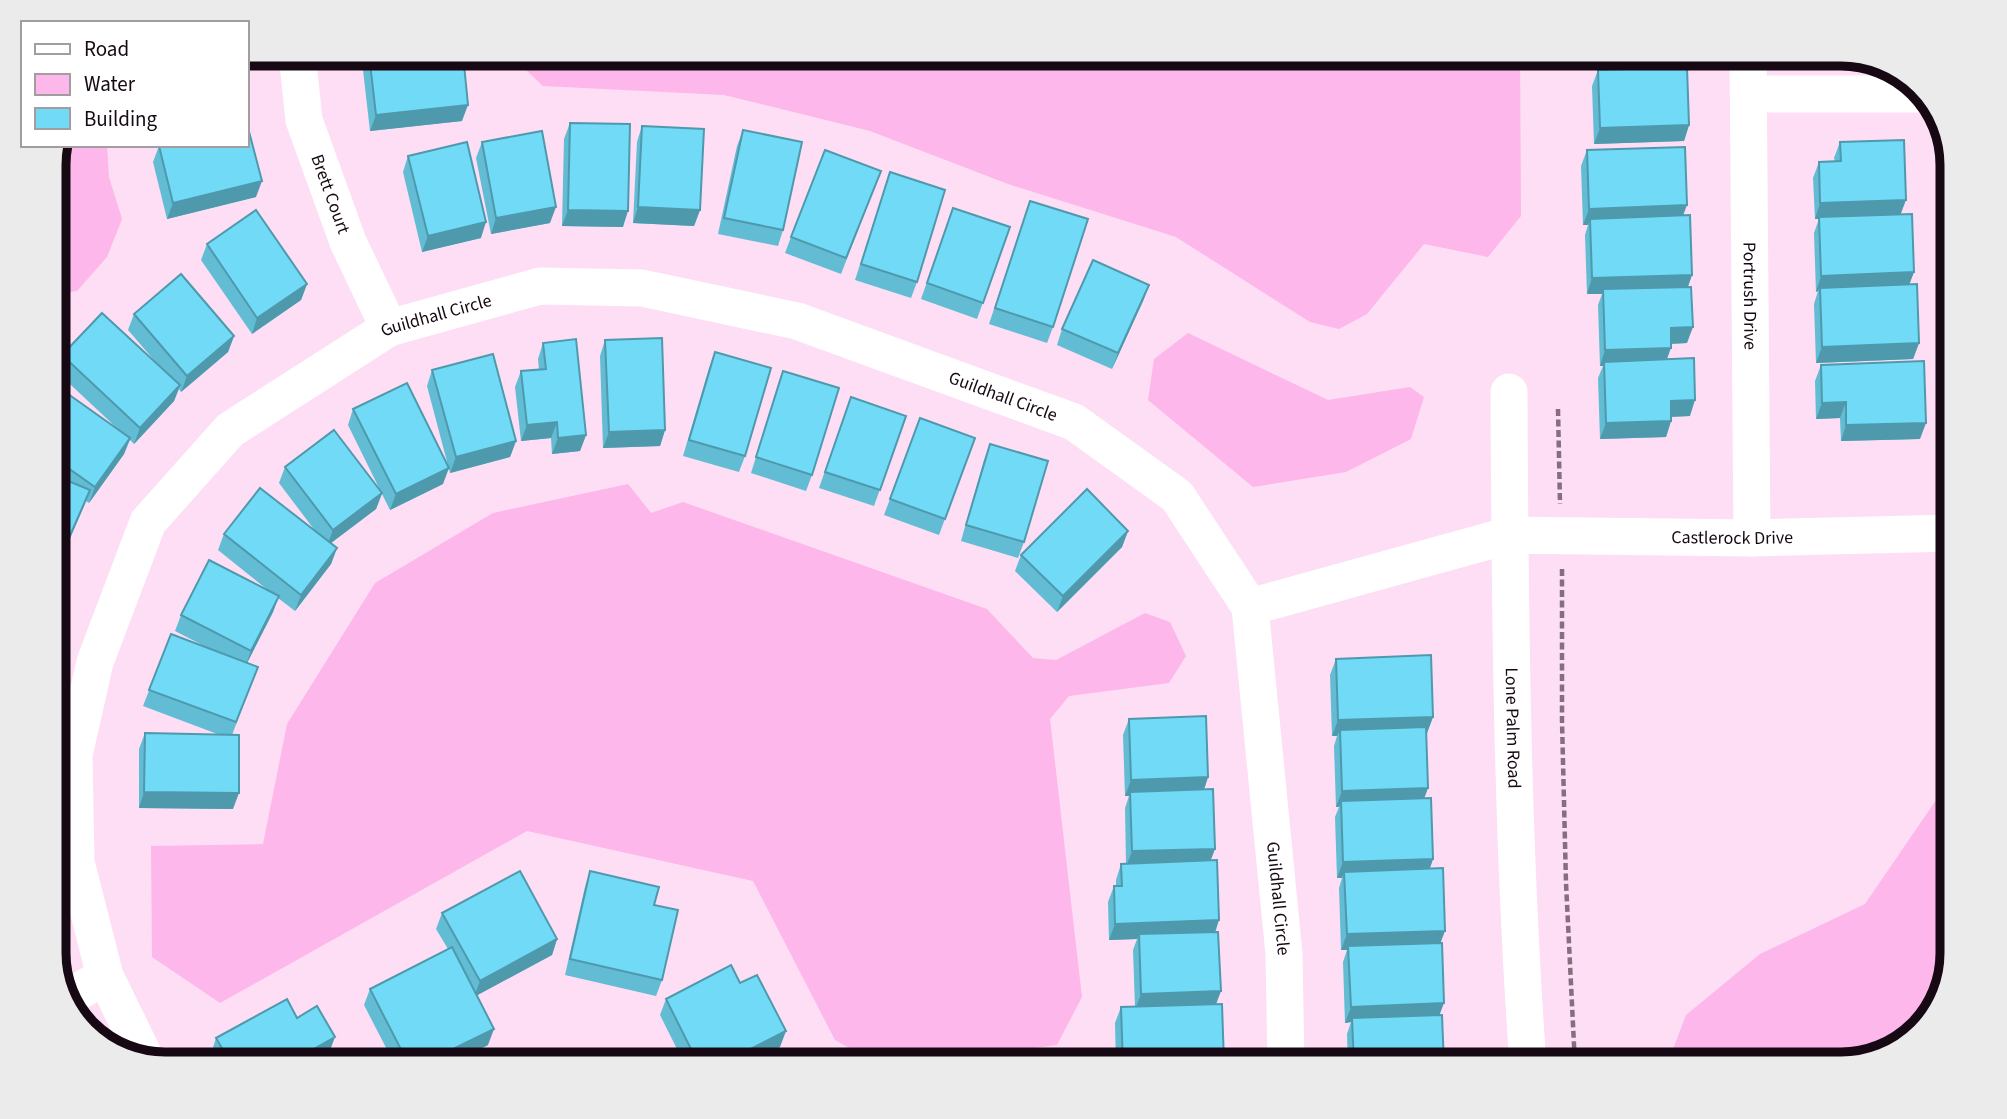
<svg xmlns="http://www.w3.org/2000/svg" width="2007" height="1119" viewBox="0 0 2007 1119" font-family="'Source Sans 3',sans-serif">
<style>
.water{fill:#feb7ea}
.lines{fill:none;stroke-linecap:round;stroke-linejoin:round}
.path{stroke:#856f7f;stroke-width:4.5;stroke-dasharray:7 3.5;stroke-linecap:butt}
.minor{stroke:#fff;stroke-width:37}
.wall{fill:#61bcd4}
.shaded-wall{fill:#4f99ad}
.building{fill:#71dbf7;stroke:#4f99ad;stroke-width:2}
.labels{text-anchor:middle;stroke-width:5;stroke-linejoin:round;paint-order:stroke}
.street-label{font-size:18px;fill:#160913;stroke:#fff}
.rim{fill:none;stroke:#160913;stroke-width:9}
</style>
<rect width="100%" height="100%" fill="#fddef4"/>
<!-- water -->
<g class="water">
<polygon points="509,54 1520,54 1521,216 1488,257 1424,244 1367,314 1339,329 1310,322 1176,237 1008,184 870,131 724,95 543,86"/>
<polygon points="60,145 107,145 109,177 122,219 107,257 77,291 54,294 54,158"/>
<polygon points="1188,333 1328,400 1410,387 1424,397 1411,439 1346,472 1253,487 1148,400 1154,359"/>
<polygon points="628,484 651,513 683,502 987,609 1033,658 1056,660 1145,613 1170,622 1186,656 1169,683 1069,696 1050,719 1082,997 1057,1045 910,1065 879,1065 835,1040 753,881 527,831 220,1003 152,957 151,846 263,844 287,724 375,583 493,513"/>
<polygon points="1953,783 1953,954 1938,1009 1898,1050 1842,1065 1667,1065 1686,1015 1760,954 1865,904 1947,784"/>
</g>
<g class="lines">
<!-- path -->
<g class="path">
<polyline points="1558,409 1560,504"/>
<polyline points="1562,569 1562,721 1566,883 1575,1065"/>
</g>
<!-- minor -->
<g class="minor">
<path id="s1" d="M297,54L304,120L348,242L389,328"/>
<path id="s2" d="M1748,54L1752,538"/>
<polyline points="1749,94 1924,94"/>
<path id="s3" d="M1509,392C1510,616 1512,841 1528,1065"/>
<path id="s4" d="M1250,607L1510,535L1752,538L1953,533"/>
<polyline points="66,999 105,976"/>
<path id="s5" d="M146,1060L105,976L76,862L74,755L95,662L148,522L230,430L389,328L540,286L642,288L797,321L1074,422L1177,496L1250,607L1284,954L1286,1065"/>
</g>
</g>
<!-- wall -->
<g class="wall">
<polygon points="369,54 462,121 370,131 363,70"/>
<polygon points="1598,70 1689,125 1684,141 1594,144 1592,86"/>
<polygon points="570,123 623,227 562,226 564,139"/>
<polygon points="642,126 700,210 694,226 633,223 637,142"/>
<polygon points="743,130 783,230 778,246 718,234 737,146"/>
<polygon points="482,142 550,223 491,234 476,158"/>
<polygon points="1840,142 1901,214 1914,272 1909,284 1919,343 1913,359 1816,363 1814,304 1818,291 1816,292 1814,233 1819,219 1815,219 1813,178 1819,162 1835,161 1834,158"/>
<polygon points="159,146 256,197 167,219 153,162"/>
<polygon points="1587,150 1684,215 1692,275 1688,287 1687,343 1671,344 1667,359 1690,416 1671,417 1671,421 1666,437 1600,439 1598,378 1603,366 1600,366 1598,305 1602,294 1587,294 1585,235 1588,225 1583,225 1581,166"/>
<polygon points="1950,150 1953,158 1953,241 1949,241 1947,157"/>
<polygon points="408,156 481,238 422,252 403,172"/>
<polygon points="890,172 917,282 911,298 855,280"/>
<polygon points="875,187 841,274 785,253 791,237"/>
<polygon points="1030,201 1053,327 1047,343 989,324"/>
<polygon points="953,208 1010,227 977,319 921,299"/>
<polygon points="207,244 307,284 301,300 252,334 201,260"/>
<polygon points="1149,285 1143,301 1112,369 1057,345 1062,329"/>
<polygon points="134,314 234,336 228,352 181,392 179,389 174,401 134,444 130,440 124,454 89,503 86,501 54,576 54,384 120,431 56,371 62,355 160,367 128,330"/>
<polygon points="1953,338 1953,439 1949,347"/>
<polygon points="605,340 665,430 660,446 603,448 600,356"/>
<polygon points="543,343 586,435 580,451 552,454 551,438 521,441 515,387 521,371 539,370 538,359"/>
<polygon points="715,352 745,456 739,472 683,456 709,368"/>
<polygon points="1821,365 1920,439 1841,441 1840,418 1816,419 1815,381"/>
<polygon points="432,370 516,441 510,457 450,473 427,386"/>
<polygon points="783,371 812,475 806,491 751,473"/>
<polygon points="851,397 906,416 874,506 819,488"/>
<polygon points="353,409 443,484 390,510 382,494 376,509 331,543 337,548 331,564 295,611 278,598 273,612 247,663 258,667 232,735 233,809 139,808 139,749 145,733 220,735 143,706 171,634 208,648 175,631 181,615 269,591 218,550 224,534 316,532 279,483 285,467 381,492 348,425"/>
<polygon points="975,438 939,535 884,515 890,499"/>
<polygon points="990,444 1024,542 1018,558 961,541 984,460"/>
<polygon points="1128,531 1122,547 1057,612 1015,571 1021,555"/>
<polygon points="1336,659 1433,717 1427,733 1426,733 1428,788 1424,798 1433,859 1430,869 1441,943 1440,1015 1444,1065 1348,1065 1347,1034 1351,1022 1345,1023 1343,962 1347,950 1341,950 1339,888 1342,878 1337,878 1335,817 1339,807 1336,807 1334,746 1337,736 1332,736 1330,675"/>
<polygon points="1129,719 1208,777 1204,789 1215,932 1216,1004 1224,1065 1116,1065 1115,1023 1121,1007 1135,1007 1133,950 1137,939 1109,940 1108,902 1114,886 1116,886 1116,880 1121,864 1126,864 1125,808 1129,796 1125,796 1123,735"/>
<polygon points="590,871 654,905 662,980 656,996 565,975 585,887"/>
<polygon points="442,913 557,939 552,955 477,995 488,1045 458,1060 461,1065 395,1065 364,1005 370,989 448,949 436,929"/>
<polygon points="740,983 780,1047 746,1065 685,1065 660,1015 666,999"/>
<polygon points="297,1018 329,1053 320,1059 323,1065 217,1065 211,1054 216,1038"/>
</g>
<!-- shaded-wall -->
<g class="shaded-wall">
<polygon points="1574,54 1681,54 1681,56 1572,60"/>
<polygon points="468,105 462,121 370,131 376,115"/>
<polygon points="1689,125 1684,141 1594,144 1600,128"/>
<polygon points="262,181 256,197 167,219 173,203"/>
<polygon points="1906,200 1900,216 1819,217 1819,219 1815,219 1820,203"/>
<polygon points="1687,205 1681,221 1590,219 1588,225 1583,225 1589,209"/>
<polygon points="556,207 550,223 491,234 496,218"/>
<polygon points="638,207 700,210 694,226 633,223"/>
<polygon points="568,210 628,211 623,227 562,226"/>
<polygon points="486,222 481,238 422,252 428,236"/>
<polygon points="1914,272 1908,288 1820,288 1818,291 1816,292 1821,276"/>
<polygon points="1692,275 1686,291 1603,289 1602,294 1587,294 1592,278"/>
<polygon points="307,284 301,300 252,334 257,318"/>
<polygon points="1149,285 1143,301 1112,369 1118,353"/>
<polygon points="1693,327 1687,343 1665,344 1671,328"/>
<polygon points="234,336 228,352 181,392 187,376"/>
<polygon points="1919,343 1913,359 1816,363 1822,347"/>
<polygon points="1671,348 1665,364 1604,362 1603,366 1600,366 1605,350"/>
<polygon points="180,385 174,401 134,444 140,428"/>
<polygon points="1695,400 1690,416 1665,417 1671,401"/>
<polygon points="1846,402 1840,418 1816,419 1822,403"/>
<polygon points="1671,421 1666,437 1600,439 1606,423"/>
<polygon points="557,422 551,438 521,441 527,425"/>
<polygon points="1926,423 1920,439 1841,441 1846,425"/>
<polygon points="665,430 660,446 603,448 609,432"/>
<polygon points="586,435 580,451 552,454 558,438"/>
<polygon points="130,438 124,454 89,503 95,487"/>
<polygon points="516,441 510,457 450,473 456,457"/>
<polygon points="449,468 443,484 390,510 396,494"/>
<polygon points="90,490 84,506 59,563 65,547"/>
<polygon points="382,493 376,509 327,546 333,530"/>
<polygon points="1128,531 1122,547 1057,612 1063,596"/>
<polygon points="337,548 331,564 295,611 301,595"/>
<polygon points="279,596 273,612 245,667 251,651"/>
<polygon points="1433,717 1427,733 1340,736 1340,730 1337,736 1332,736 1338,720"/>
<polygon points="1208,777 1203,793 1130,792 1129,796 1125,796 1131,780"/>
<polygon points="1428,788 1422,804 1341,801 1339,807 1336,807 1342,791"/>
<polygon points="144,792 239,793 233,809 139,808"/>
<polygon points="1215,849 1209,865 1126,867 1132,851"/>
<polygon points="1433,859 1427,875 1344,872 1342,878 1337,878 1343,862"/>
<polygon points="1219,920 1214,936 1139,934 1137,939 1109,940 1115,924"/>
<polygon points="1445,931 1439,947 1348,946 1347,950 1341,950 1347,934"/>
<polygon points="557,939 552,955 474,997 480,981"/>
<polygon points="1221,991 1215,1007 1135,1010 1141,994"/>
<polygon points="1444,1003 1438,1019 1352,1018 1351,1022 1345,1023 1351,1007"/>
<polygon points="494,1029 488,1045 448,1065 453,1049"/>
<polygon points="786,1031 780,1047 746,1065 719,1065"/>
<polygon points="335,1037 329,1053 310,1065 314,1049"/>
</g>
<!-- building -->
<g class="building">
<polygon points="369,54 463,54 468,105 376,115"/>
<polygon points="1687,67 1689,125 1600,128 1598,70"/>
<polygon points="570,123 630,124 628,211 568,210"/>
<polygon points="247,124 262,181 173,203 159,146 163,145 247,145"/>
<polygon points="642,126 704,129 700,210 638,207"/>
<polygon points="743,130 802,142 783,230 724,218"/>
<polygon points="542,131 556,207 496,218 482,142"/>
<polygon points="1904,140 1906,200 1820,203 1819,162 1841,161 1840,142"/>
<polygon points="467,142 486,222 428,236 408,156"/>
<polygon points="1685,147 1687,205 1589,209 1587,150"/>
<polygon points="825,150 881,171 846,258 791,237"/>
<polygon points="890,172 945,190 917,282 861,264"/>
<polygon points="1030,201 1088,219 1053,327 995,308"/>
<polygon points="953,208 1010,227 983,303 927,283"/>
<polygon points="256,210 307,284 257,318 207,244"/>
<polygon points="1912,214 1914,272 1821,276 1819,217"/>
<polygon points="1690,215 1692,275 1592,278 1590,219"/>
<polygon points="1093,260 1149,285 1118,353 1062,329"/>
<polygon points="181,274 234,336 187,376 134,314"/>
<polygon points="1917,284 1919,343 1822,347 1820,288"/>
<polygon points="1691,287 1693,327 1671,328 1671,348 1605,350 1603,289"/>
<polygon points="102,313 180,385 140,428 62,355"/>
<polygon points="662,338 665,430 609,432 605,340"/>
<polygon points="576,339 586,435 558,438 557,422 527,425 521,371 546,369 543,343"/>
<polygon points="715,352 771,368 745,456 689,440"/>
<polygon points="493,354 516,441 456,457 432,370"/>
<polygon points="1694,358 1695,400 1671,401 1671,421 1606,423 1604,362"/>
<polygon points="1924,361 1926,423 1846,425 1846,402 1822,403 1821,365"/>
<polygon points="783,371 839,388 812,475 756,457"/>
<polygon points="407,383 449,468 396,494 353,409"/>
<polygon points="54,384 130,438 95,487 54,458"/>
<polygon points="851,397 906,416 880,490 825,472"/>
<polygon points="920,418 975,438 945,519 890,499"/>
<polygon points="334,430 382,493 333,530 285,467"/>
<polygon points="990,444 1048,461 1024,542 966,525"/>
<polygon points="54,475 90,490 65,547 54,543"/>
<polygon points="260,488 337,548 301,595 224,534"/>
<polygon points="1087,489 1128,531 1063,596 1021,555"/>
<polygon points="54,560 60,562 54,576"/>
<polygon points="209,560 279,596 251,651 181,615"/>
<polygon points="171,634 258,667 236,722 149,690"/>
<polygon points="1431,655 1433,717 1338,720 1336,659"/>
<polygon points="1206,716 1208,777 1131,780 1129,719"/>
<polygon points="1426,727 1428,788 1342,791 1340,730"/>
<polygon points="145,733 239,735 239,793 144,792"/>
<polygon points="1213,789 1215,849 1132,851 1130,792"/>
<polygon points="1431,798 1433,859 1343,862 1341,801"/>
<polygon points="1217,860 1219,920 1115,924 1114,886 1122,886 1121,864"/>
<polygon points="1443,868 1445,931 1347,934 1344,872"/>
<polygon points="520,871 557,939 480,981 442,913"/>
<polygon points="590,871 659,887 654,905 678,910 662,980 570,959"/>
<polygon points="1218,932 1221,991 1141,994 1139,934"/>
<polygon points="1442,943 1444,1003 1351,1007 1348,946"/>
<polygon points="452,947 494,1029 453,1049 461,1065 409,1065 370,989"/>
<polygon points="731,965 740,983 757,975 786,1031 719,1065 699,1065 666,999"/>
<polygon points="287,999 297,1018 317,1006 335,1037 314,1049 323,1065 232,1065 216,1038"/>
<polygon points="1222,1004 1224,1063 1123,1065 1121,1007"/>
<polygon points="1442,1015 1444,1065 1354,1065 1352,1018"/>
</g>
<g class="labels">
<!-- street labels -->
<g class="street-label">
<text dy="6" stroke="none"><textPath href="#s1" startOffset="145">Brett Court</textPath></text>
<text dy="6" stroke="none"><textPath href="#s2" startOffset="242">Portrush Drive</textPath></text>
<text dy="6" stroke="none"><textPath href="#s5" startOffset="924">Guildhall Circle</textPath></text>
<text dy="6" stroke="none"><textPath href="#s5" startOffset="1512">Guildhall Circle</textPath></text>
<text dy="6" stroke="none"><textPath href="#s4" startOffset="492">Castlerock Drive</textPath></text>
<text dy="6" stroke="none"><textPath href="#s3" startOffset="336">Lone Palm Road</textPath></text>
<text dy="6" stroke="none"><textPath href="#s5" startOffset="2140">Guildhall Circle</textPath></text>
</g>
</g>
<!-- crop -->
<path d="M0 0H2007V1119H0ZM165 66H1841A99 99 0 0 1 1940 165V953A99 99 0 0 1 1841 1052H165A99 99 0 0 1 66 953V165A99 99 0 0 1 165 66Z" fill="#ecebec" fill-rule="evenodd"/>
<path class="rim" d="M165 66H1841A99 99 0 0 1 1940 165V953A99 99 0 0 1 1841 1052H165A99 99 0 0 1 66 953V165A99 99 0 0 1 165 66Z"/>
<!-- legend -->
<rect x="21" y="21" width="228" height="126" fill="#ffffff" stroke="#a29da1" stroke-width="2"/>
<rect x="35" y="44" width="35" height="10" fill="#ffffff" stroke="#a29da1" stroke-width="2"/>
<text x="84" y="56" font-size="21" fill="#160913">Road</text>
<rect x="35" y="74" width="35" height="21" fill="#feb7ea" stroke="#a29da1" stroke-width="2"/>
<text x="84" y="91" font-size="21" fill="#160913">Water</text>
<rect x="35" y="108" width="35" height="21" fill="#71dbf7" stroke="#a29da1" stroke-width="2"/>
<text x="84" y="126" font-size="21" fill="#160913">Building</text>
</svg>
